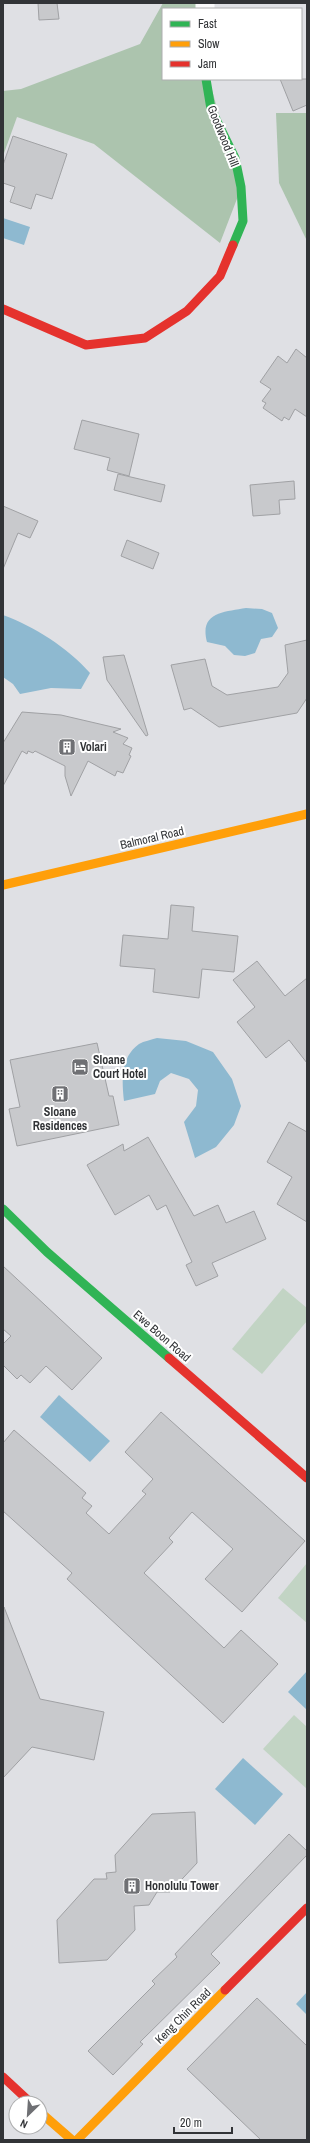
<svg xmlns="http://www.w3.org/2000/svg" width="310" height="2143" viewBox="0 0 310 2143" font-family="'Archivo Narrow',sans-serif">
<style>
.green{fill:#c2d4c4}
.forest{fill:#acc4ae}
.water{fill:#8eb9d0}
.building{fill:#c8c9cc;stroke:#a0a1a4}
.lines{fill:none;stroke-linecap:round;stroke-linejoin:round}
.street{stroke:#fafafb;stroke-width:19}
.fast{stroke:#30b455;stroke-width:9}
.slow{stroke:#ff9f0a;stroke-width:9}
.jam{stroke:#e5322d;stroke-width:9}
.labels{text-anchor:middle;stroke-width:4;stroke-linejoin:round;paint-order:stroke}
.street-label{font-size:12px;fill:#323437;stroke:#fff}
.poi-label{font-size:12px;font-weight:bold;fill:#323437;stroke:#fff;text-anchor:start}
</style>
<rect width="100%" height="100%" fill="#dfe0e4"/>
<!-- green -->
<g class="green">
<polygon points="283,1288 307,1308 307,1321 262,1374 232,1349"/>
<polygon points="307,1563 307,1623 278,1598"/>
<polygon points="294,1715 307,1727 307,1789 263,1749"/>
</g>
<!-- forest -->
<g class="forest">
<polygon points="163,3 202,3 202,9 163,9 163,79 209,79 240,191 220,243 94,144 17,117 3,156 3,91 21,89 140,44"/>
<polygon points="276,113 307,113 307,241 279,183"/>
</g>
<!-- water -->
<g class="water">
<polygon points="3,218 30,227 24,245 3,238"/>
<path d="M246,608L262,609L272,613L278,628L272,637L261,639L255,653L245,656L234,655L225,646L207,642C199,612 224,612 246,608Z"/>
<path d="M3,615C35,627 67,647 90,673L81,689L51,688L20,694L13,684L3,677Z"/>
<path d="M157,1038L186,1041L213,1052L232,1079L241,1106L234,1125L216,1147L195,1158L184,1122L196,1106L198,1090L189,1079L171,1073L160,1081L155,1094L124,1101C122,1080 120,1058 139,1044C144,1041 151,1040 157,1038Z"/>
<polygon points="59,1395 110,1441 90,1462 40,1417"/>
<polygon points="307,1671 307,1710 288,1692"/>
<polygon points="243,1758 283,1794 255,1825 215,1789"/>
<polygon points="307,1992 307,2015 296,2004"/>
</g>
<!-- building -->
<g class="building">
<polygon points="38,3 57,3 59,19 39,20"/>
<polygon points="280,79 307,79 307,105 293,111"/>
<polygon points="13,136 67,154 52,199 36,194 31,209 10,202 15,187 3,183 3,165"/>
<polygon points="296,349 307,358 307,417 295,409 289,420 284,417 282,421 263,408 266,403 262,401 271,389 260,382 278,356 287,363"/>
<polygon points="82,420 139,434 129,476 107,470 110,458 74,449"/>
<polygon points="118,474 165,485 161,502 114,490"/>
<polygon points="294,481 295,499 279,500 280,514 253,516 250,485"/>
<polygon points="3,506 38,521 30,538 18,533 3,569"/>
<polygon points="127,540 159,553 153,569 121,556"/>
<polygon points="307,640 307,698 297,713 219,727 191,708 184,710 171,665 205,659 212,686 227,695 278,687 288,673 285,645"/>
<polygon points="124,655 148,735 146,736 107,680 103,657"/>
<polygon points="22,712 61,715 121,729 113,732 128,738 123,744 132,748 129,755 131,756 123,773 117,771 115,776 88,761 71,796 65,776 65,766 35,751 33,753 28,751 27,754 22,751 3,786 3,743"/>
<polygon points="171,905 194,907 192,931 238,936 234,972 202,969 199,998 153,992 155,969 120,966 123,935 168,939"/>
<polygon points="257,961 285,996 307,978 307,1063 289,1040 266,1058 237,1022 255,1007 233,980"/>
<polygon points="97,1043 109,1096 113,1096 119,1125 17,1146 9,1109 20,1107 10,1060"/>
<polygon points="289,1122 307,1132 307,1222 277,1204 292,1177 267,1162"/>
<polygon points="148,1137 194,1216 218,1205 226,1223 254,1211 266,1239 212,1263 218,1276 196,1286 186,1265 192,1262 166,1205 157,1210 149,1195 115,1215 87,1165 123,1144 124,1151"/>
<polygon points="3,1266 102,1358 72,1390 46,1366 30,1383 21,1375 17,1379 3,1365 3,1344 11,1336 3,1329"/>
<polygon points="161,1412 305,1541 242,1612 205,1579 233,1549 192,1512 169,1538 173,1542 144,1573 224,1648 241,1630 278,1664 223,1723 67,1579 72,1573 3,1511 3,1443 14,1430 86,1493 82,1498 92,1506 86,1513 109,1534 146,1494 142,1491 153,1479 125,1452"/>
<polygon points="4,1607 40,1699 104,1712 94,1760 32,1747 3,1778"/>
<polygon points="195,1812 197,1863 170,1892 157,1892 149,1905 134,1906 135,1930 107,1960 59,1963 57,1920 94,1879 107,1879 106,1873 116,1872 115,1855 152,1814"/>
<polygon points="289,1834 307,1851 307,1855 211,1954 220,1963 140,2042 143,2044 113,2075 88,2051 155,1984 152,1981 177,1957 175,1954"/>
<polygon points="257,1998 307,2046 307,2140 261,2140 187,2069"/>
</g>
<g class="lines">
<!-- street -->
<polyline class="street" points="205,3 205,9"/>
<!-- fast -->
<g class="fast">
<polyline points="206,79 211,109 235,158 241,187 243,221 233,245"/>
<polyline points="3,1209 47,1252 169,1358"/>
</g>
<!-- slow -->
<g class="slow">
<polyline points="3,885 307,814"/>
<polyline points="40,2112 72,2140"/>
<polyline points="77,2140 225,1990"/>
</g>
<!-- jam -->
<g class="jam">
<polyline points="3,309 86,345 145,338 187,311 220,276 233,245"/>
<polyline points="169,1358 307,1478"/>
<polyline points="225,1990 307,1908"/>
<polyline points="3,2077 31,2103"/>
</g>
</g>
<!-- icons -->
<defs>
<symbol id="building-square" viewBox="-11 -11 22 22"><rect x="-9" y="-9" width="18" height="18" rx="4" fill="#6f7074" stroke="#fff"/><path d="M-4-6H4V6H1V3H-1V6H-4ZM-2.5-4.3h1.7v1.8h-1.7ZM.8-4.3h1.7v1.8H.8ZM-2.5-1h1.7V.8h-1.7ZM.8-1h1.7V.8H.8Z" fill="#fff"/></symbol>
<symbol id="hotel-square" viewBox="-11 -11 22 22"><rect x="-9" y="-9" width="18" height="18" rx="4" fill="#6f7074" stroke="#fff"/><path d="M-6-4.5h1.5V1H6V5H4.5V3h-9V5H-6ZM-4 0a1.8 1.8 0 1 1 3.6 0ZM.5 0V-2.5h3Q6-2.5 6 0Z" fill="#fff"/></symbol>
</defs>
<g fill-rule="evenodd">
<use href="#building-square" x="57" y="737" width="20" height="20"/>
<use href="#hotel-square" x="70" y="1057" width="20" height="20"/>
<use href="#building-square" x="50" y="1084" width="20" height="20"/>
<use href="#building-square" x="122" y="1876" width="20" height="20"/>
</g>
<g class="labels">
<!-- street labels -->
<g class="street-label">
<text transform="translate(223 136) rotate(68)" y="4">Goodwood Hill</text>
<text transform="translate(152 838) rotate(-13)" y="4">Balmoral Road</text>
<text transform="translate(162 1336) rotate(41)" y="4">Ewe Boon Road</text>
<text transform="translate(183 2016) rotate(-45)" y="4">Keng Chin Road</text>
</g>
<!-- poi labels -->
<g class="poi-label">
<text x="80" y="751">Volari</text>
<text x="93" y="1064">Sloane<tspan x="93" dy="14">Court Hotel</tspan></text>
<text x="60" y="1116" text-anchor="middle">Sloane<tspan x="60" dy="14">Residences</tspan></text>
<text x="145" y="1890">Honolulu Tower</text>
</g>
</g>
<!-- border -->
<rect width="310" height="2143" fill="none" stroke="#323437" stroke-width="8"/>
<!-- legend -->
<rect x="162" y="8" width="140" height="72" fill="#ffffff" stroke="#adaeaf"/>
<rect x="170" y="21" width="20" height="6" fill="#30b455" stroke="#adaeaf"/>
<text x="198" y="28" font-size="12" fill="#323437">Fast</text>
<rect x="170" y="41" width="20" height="6" fill="#ff9f0a" stroke="#adaeaf"/>
<text x="198" y="48" font-size="12" fill="#323437">Slow</text>
<rect x="170" y="61" width="20" height="6" fill="#e5322d" stroke="#adaeaf"/>
<text x="198" y="68" font-size="12" fill="#323437">Jam</text>
<!-- north arrow -->
<g transform="translate(28 2115) rotate(205)"><circle r="19" fill="#ffffff" stroke="#adaeaf"/>
<path d="M0-3L7 15L0 10L-7 15Z" fill="#6f7074"/>
<text y="-6" font-size="11" font-weight="bold" text-anchor="middle" fill="#323437">N</text>
</g>
<!-- scale -->
<path d="M174 2127v6h58v-6" fill="none" stroke="#323437" stroke-width="2"/>
<text x="180" y="2127" font-size="12" fill="#323437" stroke="#ffffff" stroke-width="3" paint-order="stroke">20 m</text>
</svg>
